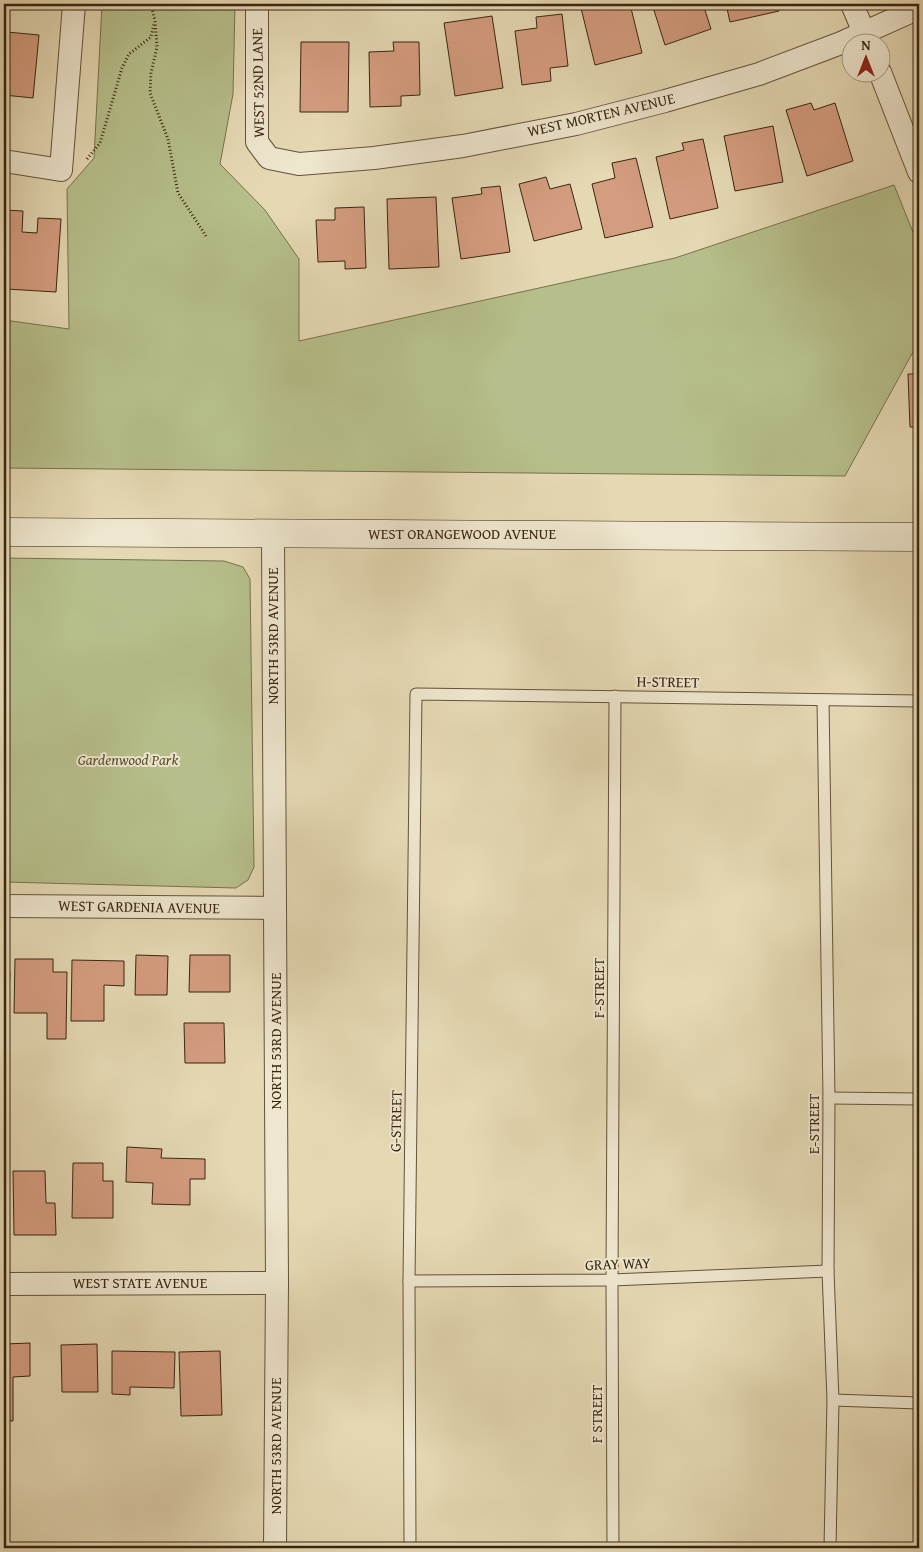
<svg xmlns="http://www.w3.org/2000/svg" width="923" height="1552" viewBox="0 0 923 1552" font-family="'Gentium Book Plus',serif">
<style>
.green{fill:#b6bf8b;stroke:#78724e}
.building{fill:#d59d80;stroke:#392510}
.lines{fill:none;stroke-linecap:round;stroke-linejoin:round}
.lane-casing{stroke:#645239;stroke-width:13}
.street-casing{stroke:#645239;stroke-width:24}
.secondary-casing{stroke:#392510;stroke-width:29}
.path{stroke:#392510;stroke-width:3;stroke-dasharray:1 2.5;stroke-linecap:butt}
.lane{stroke:#eee6ce;stroke-width:11}
.street{stroke:#eee6ce;stroke-width:22}
.secondary{stroke:#eee6ce;stroke-width:28}
.labels{text-anchor:middle;stroke-width:4;stroke-linejoin:round;paint-order:stroke}
.street-label{font-size:15px;fill:#392510;stroke:#eee6ce}
.park-label{font-size:15px;font-style:italic;fill:#584c2f;stroke:#eee6ce}
</style>
<rect width="100%" height="100%" fill="#e5d9b4"/>
<filter id="stains"><feTurbulence type="fractalNoise" baseFrequency=".004" numOctaves="4"/><feColorMatrix values="0 0 0 0 .2 0 0 0 0 .09 0 0 0 0 .02 0 0 0 .5 -.17"/></filter>
<radialGradient id="worn" r=".72"><stop offset=".6" stop-color="#630" stop-opacity="0"/><stop offset="1" stop-color="#630" stop-opacity=".3"/></radialGradient>
<!-- green -->
<g class="green">
<polygon points="102,4 235,4 233,94 220,164 265,210 299,259 299,341 675,258 894,185 919,247 919,341 845,476 4,468 4,320 69,329 67,189 94,158"/>
<polygon points="4,558 224,561 243,567 250,579 254,867 248,880 236,888 4,882"/>
</g>
<!-- building -->
<g class="building">
<polygon points="580,4 630,4 642,53 595,65"/>
<polygon points="652,4 703,4 711,29 665,45"/>
<polygon points="726,4 777,4 779,11 730,22"/>
<polygon points="562,14 568,66 550,68 551,81 522,85 515,31 537,28 536,17"/>
<polygon points="492,16 503,88 455,96 444,23"/>
<polygon points="7,32 39,35 33,98 4,95 4,40 6,40"/>
<polygon points="301,42 349,42 348,112 300,112"/>
<polygon points="393,42 419,42 420,95 401,96 401,106 370,107 369,52 394,51"/>
<polygon points="811,103 814,110 835,103 853,161 807,176 786,110"/>
<polygon points="773,126 783,182 735,191 724,136"/>
<polygon points="703,139 718,208 670,219 656,157 684,150 682,143"/>
<polygon points="636,158 653,227 605,238 592,184 615,178 612,163"/>
<polygon points="546,177 550,189 570,184 582,229 534,241 519,184"/>
<polygon points="500,186 510,252 461,259 452,198 482,194 481,188"/>
<polygon points="436,197 439,267 389,269 387,199"/>
<polygon points="364,207 366,268 345,269 345,261 318,262 316,220 335,220 335,208"/>
<polygon points="4,210 23,211 22,232 37,233 38,218 61,219 56,292 6,289 7,277 4,277"/>
<polygon points="908,374 919,374 919,427 910,427"/>
<polygon points="136,955 168,956 167,995 135,995"/>
<polygon points="190,955 230,955 230,992 189,992"/>
<polygon points="15,959 53,959 53,972 67,972 66,1039 47,1039 47,1013 14,1013"/>
<polygon points="72,960 124,961 124,986 104,985 104,1021 71,1021"/>
<polygon points="4,973 10,973 6,1039 4,1039"/>
<polygon points="184,1023 224,1023 225,1063 185,1063"/>
<polygon points="127,1147 162,1149 161,1158 205,1159 205,1179 190,1179 190,1205 152,1204 153,1183 126,1182"/>
<polygon points="73,1163 103,1163 103,1181 113,1181 113,1218 72,1218"/>
<polygon points="13,1171 45,1171 46,1203 55,1203 56,1235 14,1235"/>
<rect x="4" y="1202" width="3" height="31"/>
<polygon points="30,1343 30,1376 13,1377 13,1421 4,1421 4,1344"/>
<polygon points="97,1344 98,1392 62,1392 61,1345"/>
<polygon points="112,1351 175,1352 174,1388 130,1387 130,1395 112,1394"/>
<polygon points="220,1351 222,1415 181,1416 179,1352"/>
<polygon points="30,1546 68,1547 68,1548 30,1548"/>
</g>
<g class="lines">
<defs>
<g id="lane">
<polyline points="823,700 829,1098 828,1271 833,1400 830,1548"/>
<polyline points="829,1098 919,1099"/>
<polyline points="409,1281 612,1280 828,1271"/>
<polyline points="833,1400 919,1403"/>
<polyline points="410,1548 409,1281 416,694 919,701"/>
<polyline points="613,1548 612,1280 615,696"/>
</g>
<g id="street">
<polyline points="257,4 257,142 269,158 299,164 374,158 463,146 576,124 665,101 759,74 841,43 919,8"/>
<polyline points="852,4 868,42"/>
<polyline points="880,72 919,172"/>
<polyline points="4,161 61,170 74,4"/>
<polyline points="273,533 277,1283 275,1548"/>
<polyline points="4,906 275,908"/>
<polyline points="4,1284 277,1283"/>
</g>
<polyline id="secondary" points="4,532 919,537"/>
</defs>
<!-- lane casing -->
<use href="#lane" class="lane-casing"/>
<!-- street casing -->
<use href="#street" class="street-casing"/>
<!-- secondary casing -->
<use href="#secondary" class="secondary-casing"/>
<!-- path -->
<g class="path">
<polyline points="151,4 155,21 157,47 151,73 150,93 168,139 178,193 206,236"/>
<polyline points="87,159 100,143 122,68 129,54 151,37 154,24"/>
</g>
<!-- lane -->
<use href="#lane" class="lane"/>
<!-- street -->
<use href="#street" class="street"/>
<!-- secondary -->
<use href="#secondary" class="secondary"/>
</g>
<g class="labels">
<!-- street labels -->
<g class="street-label">
<text transform="translate(258 83) rotate(-91)" y="5">WEST 52ND LANE</text>
<text transform="translate(601 115) rotate(-13)" y="5">WEST MORTEN AVENUE</text>
<text x="462" y="539">WEST ORANGEWOOD AVENUE</text>
<text transform="translate(273 636) rotate(-90)" y="5">NORTH 53RD AVENUE</text>
<text transform="translate(668 682) rotate(1)" y="5">H-STREET</text>
<text transform="translate(139 907) rotate(1)" y="5">WEST GARDENIA AVENUE</text>
<text transform="translate(599 988) rotate(-90)" y="5">F-STREET</text>
<text transform="translate(276 1041) rotate(-90)" y="5">NORTH 53RD AVENUE</text>
<text transform="translate(396 1121) rotate(-89)" y="5">G-STREET</text>
<text transform="translate(814 1124) rotate(-90)" y="5">E-STREET</text>
<text transform="translate(618 1264) rotate(-2)" y="5">GRAY WAY</text>
<text x="140" y="1288">WEST STATE AVENUE</text>
<text transform="translate(597 1414) rotate(-90)" y="5">F STREET</text>
<text transform="translate(276 1446) rotate(-90)" y="5">NORTH 53RD AVENUE</text>
</g>
<!-- park labels -->
<g class="park-label">
<text x="128" y="765">Gardenwood Park</text>
</g>
</g>
<!-- margin -->
<rect width="923" height="1552" fill="none" stroke="#e5d9b4" stroke-width="20"/>
<rect x="5" y="5" width="913" height="1542" fill="none" stroke="#392510" stroke-width="2.5"/>
<rect x="10" y="10" width="903" height="1532" fill="none" stroke="#392510"/>
<!-- north arrow -->
<g transform="translate(866 58)"><circle r="24" fill="#eee6ce" stroke="#a69982"/>
<path d="M0-4L9 19L0 12L-9 19Z" fill="#8f2418"/>
<text y="-8" font-size="14" font-weight="bold" text-anchor="middle" fill="#392510">N</text>
</g>
<rect width="100%" height="100%" filter="url(#stains)"/>
<rect width="100%" height="100%" fill="url(#worn)"/>
</svg>
